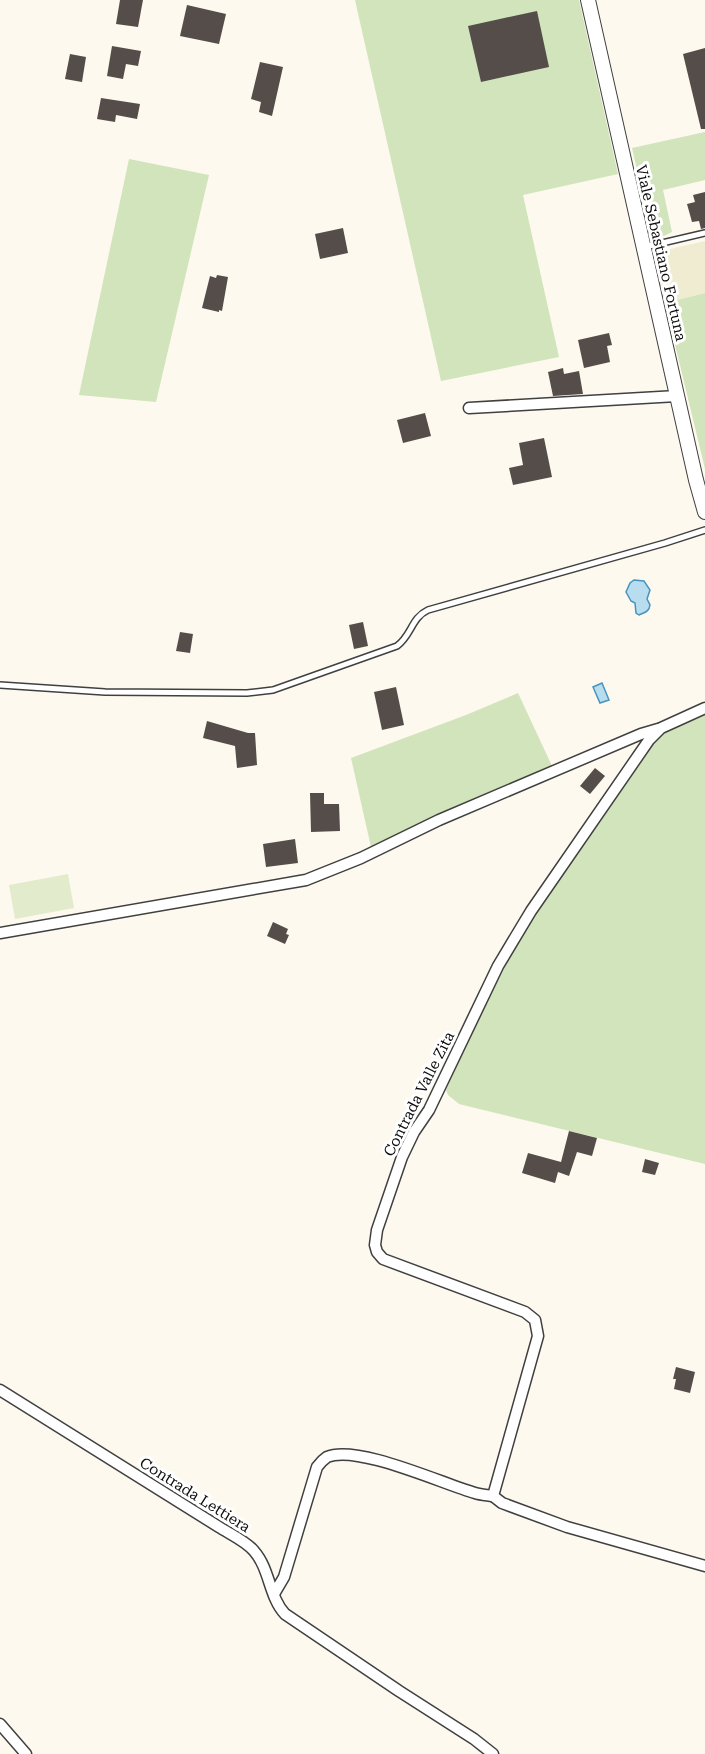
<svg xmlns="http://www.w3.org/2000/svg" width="705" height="1754" viewBox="0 0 705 1754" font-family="'Roboto Serif',serif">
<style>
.farmland{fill:#f0ecd1}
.green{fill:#d2e4bb}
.pitch{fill:#e2eccc}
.water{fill:#b8ddef;stroke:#4794be;stroke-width:1.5}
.building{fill:#544d4a}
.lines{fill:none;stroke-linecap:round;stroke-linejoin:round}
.service-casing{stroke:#404040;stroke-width:8}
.minor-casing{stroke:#404040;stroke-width:13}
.tertiary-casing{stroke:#404040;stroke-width:16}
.service{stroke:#fff;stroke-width:5}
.minor{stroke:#fff;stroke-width:10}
.tertiary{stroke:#fff;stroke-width:14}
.labels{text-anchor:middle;stroke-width:6;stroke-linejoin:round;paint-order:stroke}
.street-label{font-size:15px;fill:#0d0d0d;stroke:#fff}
</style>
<rect width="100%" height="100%" fill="#fdf9ee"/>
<!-- farmland -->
<polygon class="farmland" points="705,241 705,293 665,303 653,253"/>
<!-- green -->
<g class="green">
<polygon points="355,0 579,0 618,174 523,195 559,357 441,381"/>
<polygon points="705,132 705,180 663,190 672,232 664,236 650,233 647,229 642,192 632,148"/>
<polygon points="129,159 209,175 156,402 79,395"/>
<polygon points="705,293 705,469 665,303"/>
<polygon points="518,693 552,766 371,847 351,758 466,715"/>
<polygon points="705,713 705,1164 459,1104 448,1095 446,1090 500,969 558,878 648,748 663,732"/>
</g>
<!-- pitch -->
<polygon class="pitch" points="68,874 74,908 15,919 9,885"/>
<!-- water -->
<g class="water">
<path d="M634,580L644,581L650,590L647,599L650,605C649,612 645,612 639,615L636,613L635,603L631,601L626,592L630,583Z"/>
<polygon points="602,683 609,700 600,703 593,687"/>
</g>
<!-- building -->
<g class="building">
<polygon points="120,0 143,0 138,27 116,24"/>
<polygon points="187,5 226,14 219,44 180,36"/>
<polygon points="537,11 549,67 481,82 468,26"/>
<polygon points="112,46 141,51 138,66 126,64 123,79 107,76"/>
<polygon points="705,48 705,129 701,129 683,54"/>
<polygon points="70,54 86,57 82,82 65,79"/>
<polygon points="260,62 283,67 272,116 259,112 261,102 251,99"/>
<polygon points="101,98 140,104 137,119 116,115 115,122 97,119"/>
<polygon points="705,192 705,228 701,229 699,221 692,222 687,204 695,202 693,195"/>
<polygon points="343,228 348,253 320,259 315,234"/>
<polygon points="217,275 228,277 222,311 219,310 219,312 202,308 210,276 216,278"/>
<polygon points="609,333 612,345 607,346 610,362 584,368 578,340"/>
<polygon points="563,368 564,374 579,371 583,394 553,396 548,372"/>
<polygon points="425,413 431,436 403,443 397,420"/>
<polygon points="544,438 552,477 513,485 509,468 523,465 519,443"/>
<polygon points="363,622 368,646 354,649 349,625"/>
<polygon points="180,632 193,634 190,653 176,651"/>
<polygon points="396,687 404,725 382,730 374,692"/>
<polygon points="207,721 248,733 255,733 257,765 237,768 235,746 203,738"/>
<polygon points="595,768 605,776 590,794 580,786"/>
<polygon points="310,793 324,793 324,804 339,804 340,831 311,832"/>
<polygon points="295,839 298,863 266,867 263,844"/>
<polygon points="273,922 288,929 286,934 289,935 285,944 267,936"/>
<polygon points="569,1131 597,1138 592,1156 577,1152 569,1176 558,1172 555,1183 522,1173 528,1153 561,1162"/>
<polygon points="645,1159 659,1163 655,1175 642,1172"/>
<polygon points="676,1367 695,1372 690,1393 674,1389 676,1379 673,1379"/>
</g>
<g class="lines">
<defs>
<g id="service">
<polyline points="645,247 705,233"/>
<path d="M0,685L105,692L247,693L273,690L397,646C412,635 411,618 428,610L665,543L705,530"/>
</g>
<g id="minor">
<polyline points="469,408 677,396"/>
<polyline points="705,708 661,728 649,740 531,911 498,966 429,1110 414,1132 402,1157 377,1230 375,1245 377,1252 383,1259 525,1312 535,1320 538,1336 493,1496 502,1503 567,1527 705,1566"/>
<polyline points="0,933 306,880 361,858 439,820 641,734 658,729"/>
<path d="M0,1390L219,1527C230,1534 246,1541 254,1551C270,1569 269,1597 285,1614L399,1691L474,1739L493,1754"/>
<path d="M274,1594L284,1577L317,1467C320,1463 324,1459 327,1457C357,1444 443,1484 475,1493C481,1495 487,1495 493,1496"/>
<polyline points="0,1724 26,1754"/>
</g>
<polyline id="tertiary" points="588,0 696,480 705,512"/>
</defs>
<!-- service casing -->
<use href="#service" class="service-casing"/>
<!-- minor casing -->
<use href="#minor" class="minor-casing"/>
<!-- tertiary casing -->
<use href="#tertiary" class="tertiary-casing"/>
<!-- service -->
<use href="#service" class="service"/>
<!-- minor -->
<use href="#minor" class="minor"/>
<!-- tertiary -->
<use href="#tertiary" class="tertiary"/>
</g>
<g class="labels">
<!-- street labels -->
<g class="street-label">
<text transform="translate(661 253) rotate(77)" y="5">Viale Sebastiano Fortuna</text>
<text transform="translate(419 1094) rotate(-63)" y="5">Contrada Valle Zita</text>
<text transform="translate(195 1495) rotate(32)" y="5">Contrada Lettiera</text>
</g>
</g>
</svg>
